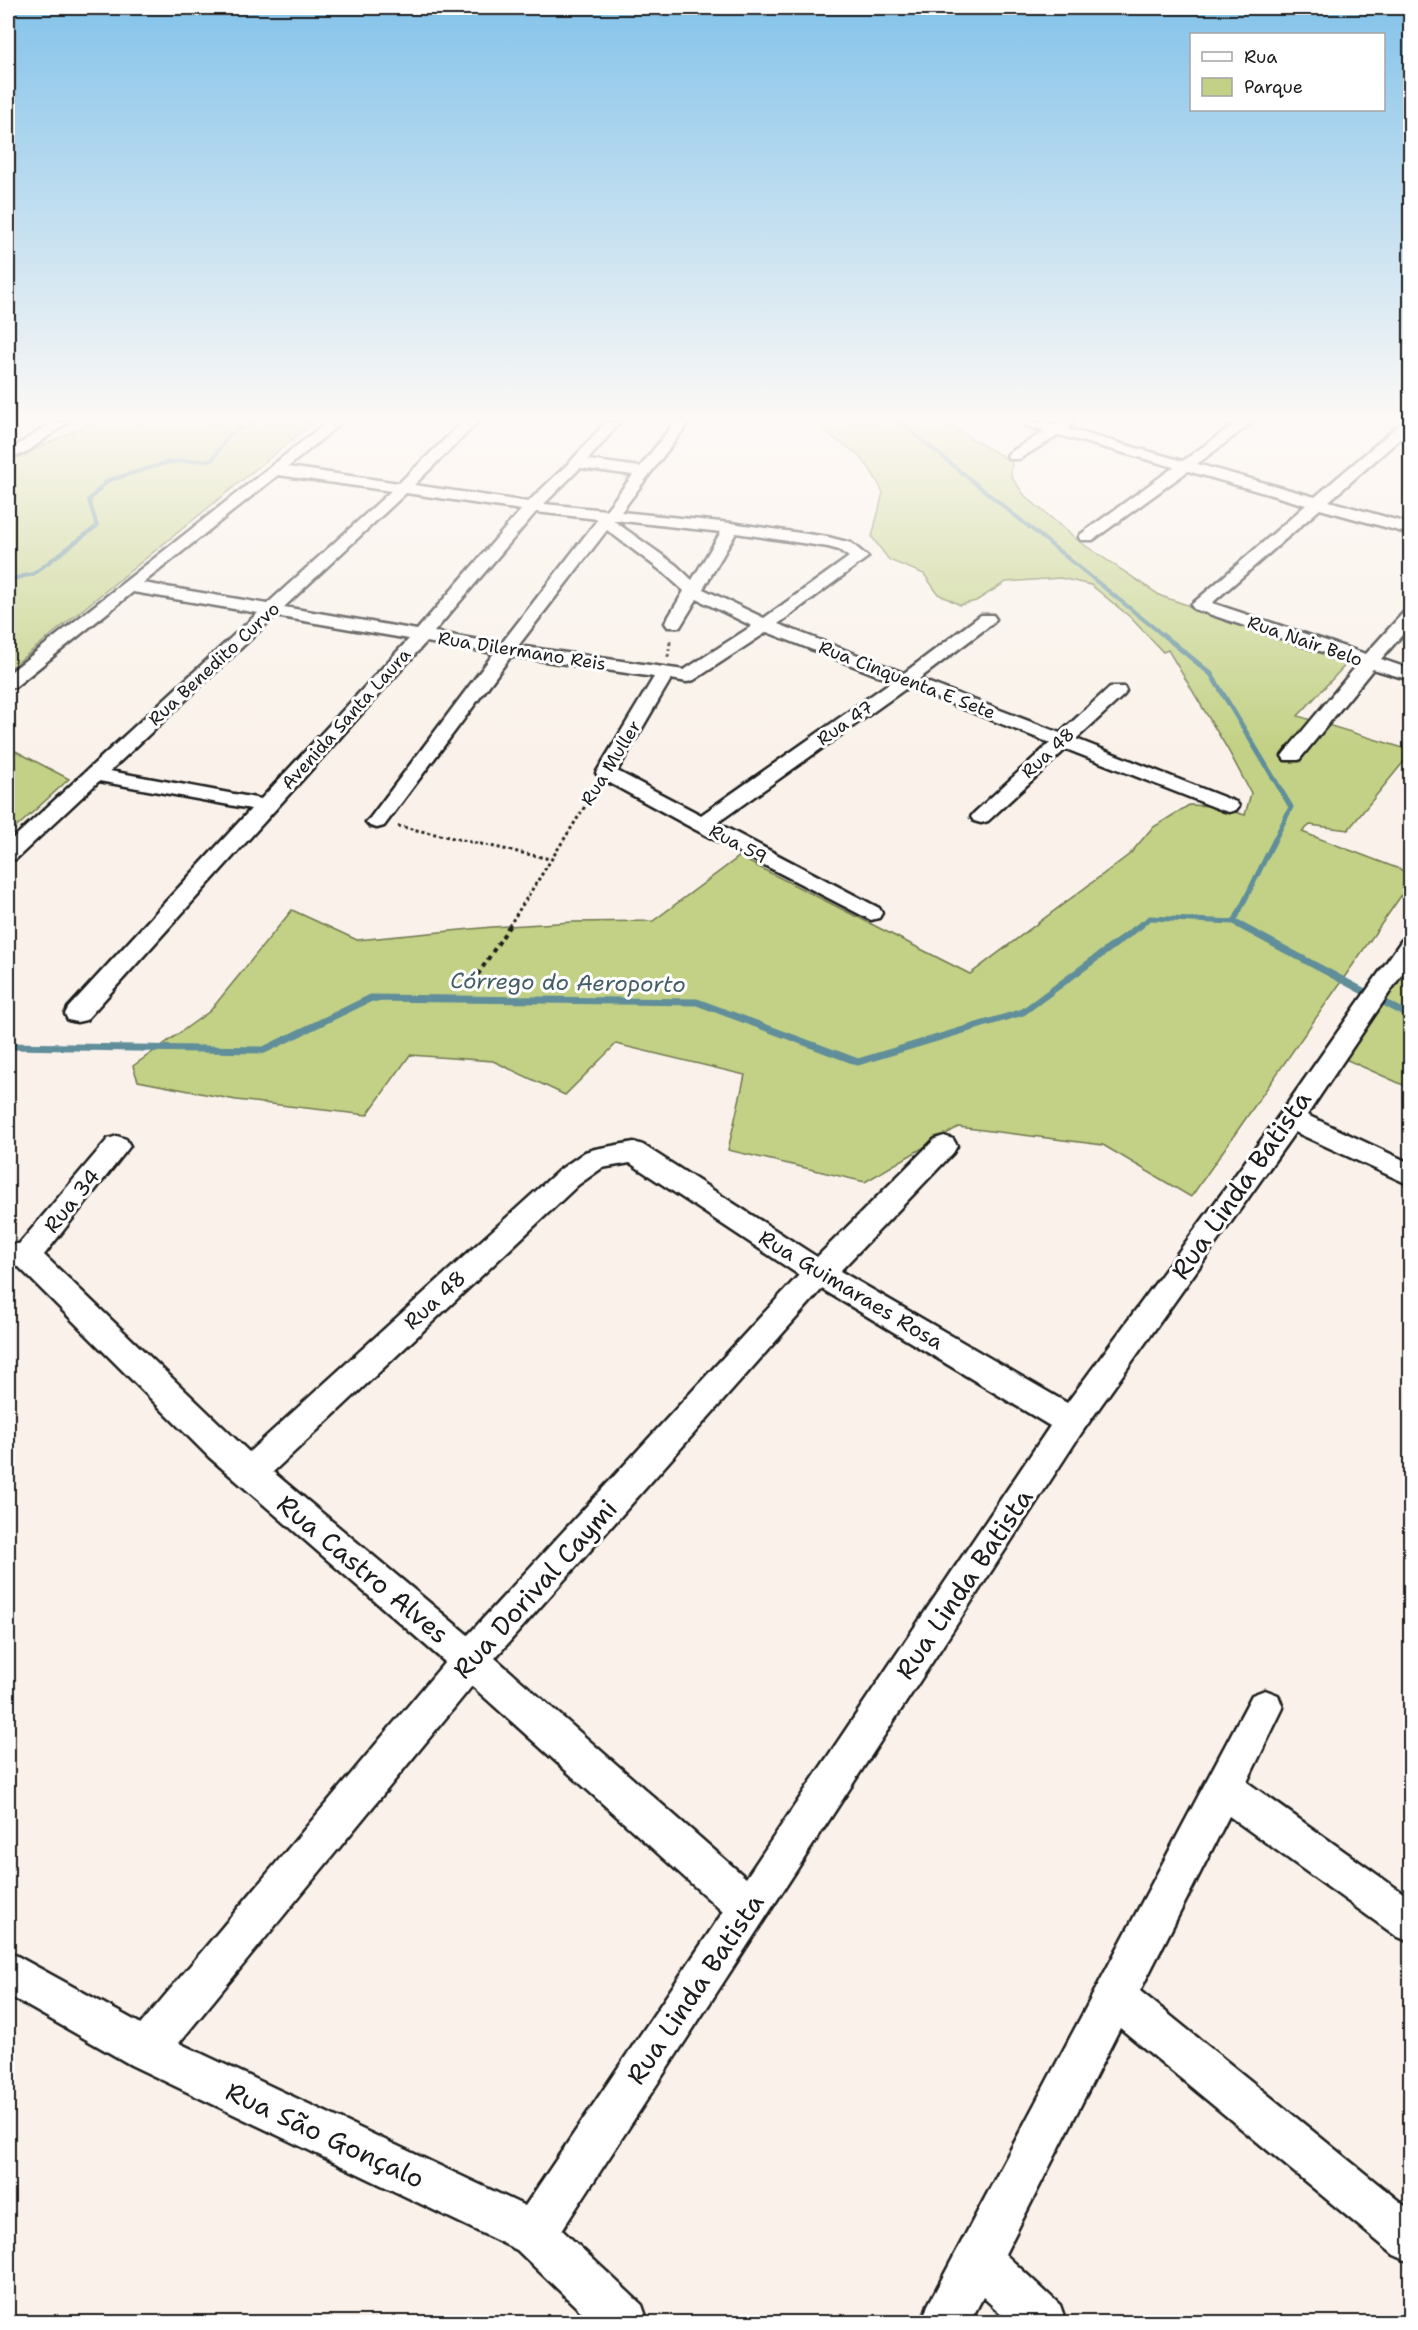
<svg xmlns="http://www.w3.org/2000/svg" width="1418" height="2330" viewBox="0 0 1418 2330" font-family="'Shantell Sans',sans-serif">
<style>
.green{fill:#c2d185;stroke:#6f7650;stroke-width:1.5}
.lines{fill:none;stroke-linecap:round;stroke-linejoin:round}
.stream-far2{stroke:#608e9a;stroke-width:4}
.stream-far1{stroke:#608e9a;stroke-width:5}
.stream{stroke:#608e9a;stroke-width:7}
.minor-casing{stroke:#1c1c1c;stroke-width:5}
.path-far2{stroke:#1c1c1c;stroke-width:2;stroke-dasharray:3 3;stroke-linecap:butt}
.path-far1{stroke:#1c1c1c;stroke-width:3;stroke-dasharray:3 3;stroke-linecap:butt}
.path{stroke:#1c1c1c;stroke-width:4;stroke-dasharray:4.5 4.5;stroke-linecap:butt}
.minor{fill:#fff;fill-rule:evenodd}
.labels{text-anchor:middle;stroke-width:6;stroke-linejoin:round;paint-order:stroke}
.far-street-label{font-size:18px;fill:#1c1c1c;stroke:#fff}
.street-label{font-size:21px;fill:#1c1c1c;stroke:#fff}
.water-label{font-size:22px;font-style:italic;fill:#445e66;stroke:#fff}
.near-street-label{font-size:26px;fill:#1c1c1c;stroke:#fff}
</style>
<rect width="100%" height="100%" fill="#faf2ea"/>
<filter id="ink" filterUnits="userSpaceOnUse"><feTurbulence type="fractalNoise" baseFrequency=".0167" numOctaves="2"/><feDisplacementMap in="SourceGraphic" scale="12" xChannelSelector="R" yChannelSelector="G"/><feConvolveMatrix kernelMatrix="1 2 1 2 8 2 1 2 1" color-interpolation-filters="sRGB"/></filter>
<g filter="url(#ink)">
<!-- green -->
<g class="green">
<polygon points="93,422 314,422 8,670 8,462"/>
<path d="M820,422H944L1012,462L1011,476L1025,496L1080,542L1161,596L1349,661L1298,716L1410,750V754L1348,830L1310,825L1302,832L1410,873V883L1191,1197L1103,1145L958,1127L865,1182L728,1150L745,1075L616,1044L565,1095L493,1061L410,1055L367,1115L236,1100L138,1081L133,1066L210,1011L292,910L357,940L492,927L573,922L653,921L739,857L970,974L1130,854L1152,828L1189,805L1214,806L1245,815L1251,793L1227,748L1168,650L1163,652L1130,617L1091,585L1060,578L1006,582L976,601L960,605L938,594L924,574L889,560L872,537L883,493C875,476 867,462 852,450C839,440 826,437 820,422Z"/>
<polygon points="8,747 69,779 8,835"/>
<polygon points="1410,964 1410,1088 1345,1059"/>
</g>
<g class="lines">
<!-- stream-far2 -->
<g class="stream-far2">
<polyline points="905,422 903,425 1174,644"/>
<polyline points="8,580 33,574 97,526 89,500 107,481 169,462 212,460 229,435 253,422"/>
</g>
<!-- stream-far1 -->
<g class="stream-far1">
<polyline points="1234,922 1242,926"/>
<polyline points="1139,926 1150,918 1234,922 1291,807 1211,674 1172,642"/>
</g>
<!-- stream -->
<g class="stream">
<polyline points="1239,925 1410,1016"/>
<polyline points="8,1046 264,1050 371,998 697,1002 858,1062 1023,1012 1141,925"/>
</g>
<defs>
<g id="minor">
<polygon points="52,422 68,422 24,454 8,456 8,448 15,447"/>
<path d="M327,422H342L288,467L399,483L463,422H478L414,485L528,502L572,460L606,422H620L588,460L640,467L675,422H689L621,512L731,523L828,537L851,543L868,557L778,624L904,673L981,615H993L996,619L993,623L919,679L1060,733L1110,687H1124L1126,691L1124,695L1076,739L1236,802L1239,806L1236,810L1229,812L1222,810L1066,749L988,821L981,823L974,821L971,817L974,813L1050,743L908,687L717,823L879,908L882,913L879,918L871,920L694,829L599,777L596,773L654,677L511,656L384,826L377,828L370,826L366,822L370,818L494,653L426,642L86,1020L77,1022L68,1020L65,1014L68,1008L251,809L99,781L16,859L8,860V843L258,613L133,592L15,687L8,688V674ZM580,468L633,475L606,510L544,504ZM278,475L391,491L267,604L143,583ZM406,493L521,510L417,630L284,607ZM536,512L598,519L501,644L434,632ZM614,521V520L721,532L692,580L676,565ZM607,530L664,573L684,591L665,623L668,627H680L697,599L752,626L684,670L518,646ZM736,533L828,547L839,550L849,557L764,618L703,589ZM275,616L409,639L261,799L110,771ZM767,632L892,681L701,815L617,771L671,679L687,682L694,680Z"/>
<polygon points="1022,422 1044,422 1055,425 1060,422 1071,422 1073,424 1068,429 1183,461 1237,422 1253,422 1197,464 1315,497 1400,424 1410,424 1410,430 1329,501 1410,524 1410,534 1320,509 1212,603 1366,654 1404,612 1410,611 1410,626 1381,659 1410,669 1410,680 1373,669 1299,760 1285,760 1282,756 1285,752 1358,664 1194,609 1191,605 1306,505 1188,471 1093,540 1081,540 1079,537 1081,534 1174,467 1059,435 1019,459 1009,459 1007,456 1009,453 1045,431 1024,425"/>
<path d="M1410,937V962L1307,1115L1410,1163V1185L1295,1132L1082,1432L562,2230L642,2305L648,2322H592L517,2250L131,2065L8,1995V1951L141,2024L445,1662L209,1457L19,1267L8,1266V1244H19L108,1139L117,1136L126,1139L130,1146L44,1255L249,1452L558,1171L585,1152L595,1149L634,1142L643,1145L817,1257L935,1139L944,1136L953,1139L957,1146L953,1153L840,1271L1067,1403L1276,1120L1402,940ZM630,1163L799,1275L468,1635L273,1472L578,1185L602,1168ZM822,1289L1050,1426L746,1878L495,1658ZM472,1686L723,1912L525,2206L179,2043Z"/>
<polygon points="1265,1690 1278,1695 1283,1708 1247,1782 1410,1898 1410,1942 1396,1936 1229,1816 1140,1991 1410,2210 1410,2262 1394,2255 1120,2028 1005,2254 1060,2305 1066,2322 1010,2322 983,2297 970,2322 922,2322 928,2305 1252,1695"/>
</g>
</defs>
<!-- minor casing -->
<use href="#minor" class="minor-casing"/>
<!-- path-far2 -->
<polyline class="path-far2" points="670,644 671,638"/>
<!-- path-far1 -->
<g class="path-far1">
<polyline points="668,657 670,642"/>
<polyline points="398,826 550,859"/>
<polyline points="509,926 596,789"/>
</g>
<!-- path -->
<polyline class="path" points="468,990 510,925"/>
<!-- minor -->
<use href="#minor" class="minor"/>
</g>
</g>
<!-- sky -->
<linearGradient id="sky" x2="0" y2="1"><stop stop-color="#84c3ea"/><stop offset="0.56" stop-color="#fdf9f6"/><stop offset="1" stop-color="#fdf9f6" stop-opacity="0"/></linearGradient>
<rect width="1418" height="748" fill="url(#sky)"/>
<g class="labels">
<!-- far-street labels -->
<g class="far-street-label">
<text transform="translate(1305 641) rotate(19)" y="6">Rua Nair Belo</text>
<text transform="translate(522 651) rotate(9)" y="6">Rua Dilermano Reis</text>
<text transform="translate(214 664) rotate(-43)" y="6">Rua Benedito Curvo</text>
<text transform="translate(907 680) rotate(21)" y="6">Rua Cinquenta E Sete</text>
<text transform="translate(346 719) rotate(-48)" y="6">Avenida Santa Laura</text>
<text transform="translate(845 723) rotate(-35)" y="6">Rua 47</text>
<text transform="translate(1048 753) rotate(-43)" y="6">Rua 48</text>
<text transform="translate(611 763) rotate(-58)" y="6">Rua Muller</text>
<text transform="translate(738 844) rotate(28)" y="6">Rua 59</text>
</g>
<!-- street labels -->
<g class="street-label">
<text transform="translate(72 1201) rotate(-51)" y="7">Rua 34</text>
<text transform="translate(851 1290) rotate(31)" y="7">Rua Guimaraes Rosa</text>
<text transform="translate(435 1300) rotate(-43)" y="7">Rua 48</text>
</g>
<!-- water labels -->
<g class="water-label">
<text transform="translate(568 982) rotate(1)" y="8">Córrego do Aeroporto</text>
</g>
<!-- near-street labels -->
<g class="near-street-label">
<text transform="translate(1241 1185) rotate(-55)" y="9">Rua Linda Batista</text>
<text transform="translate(363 1569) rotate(40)" y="9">Rua Castro Alves</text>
<text transform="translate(964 1584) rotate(-56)" y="9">Rua Linda Batista</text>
<text transform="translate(535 1589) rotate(-48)" y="9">Rua Dorival Caymi</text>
<text transform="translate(695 1989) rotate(-56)" y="9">Rua Linda Batista</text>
<text transform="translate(325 2135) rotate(25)" y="9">Rua São Gonçalo</text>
</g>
</g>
<!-- margin -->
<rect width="1418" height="2330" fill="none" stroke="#fff" stroke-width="30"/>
<rect x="15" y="15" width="1388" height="2300" fill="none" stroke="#1c1c1c" stroke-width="2" filter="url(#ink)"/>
<!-- legend -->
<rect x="1190" y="33" width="195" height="78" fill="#ffffff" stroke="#a4a4a4" stroke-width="1.5"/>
<rect x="1202" y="52" width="30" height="9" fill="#ffffff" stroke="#a4a4a4" stroke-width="1.5"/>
<text x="1244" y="63" font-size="18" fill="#1c1c1c">Rua</text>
<rect x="1202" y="78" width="30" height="18" fill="#c2d185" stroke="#a4a4a4" stroke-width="1.5"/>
<text x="1244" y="93" font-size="18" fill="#1c1c1c">Parque</text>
</svg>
